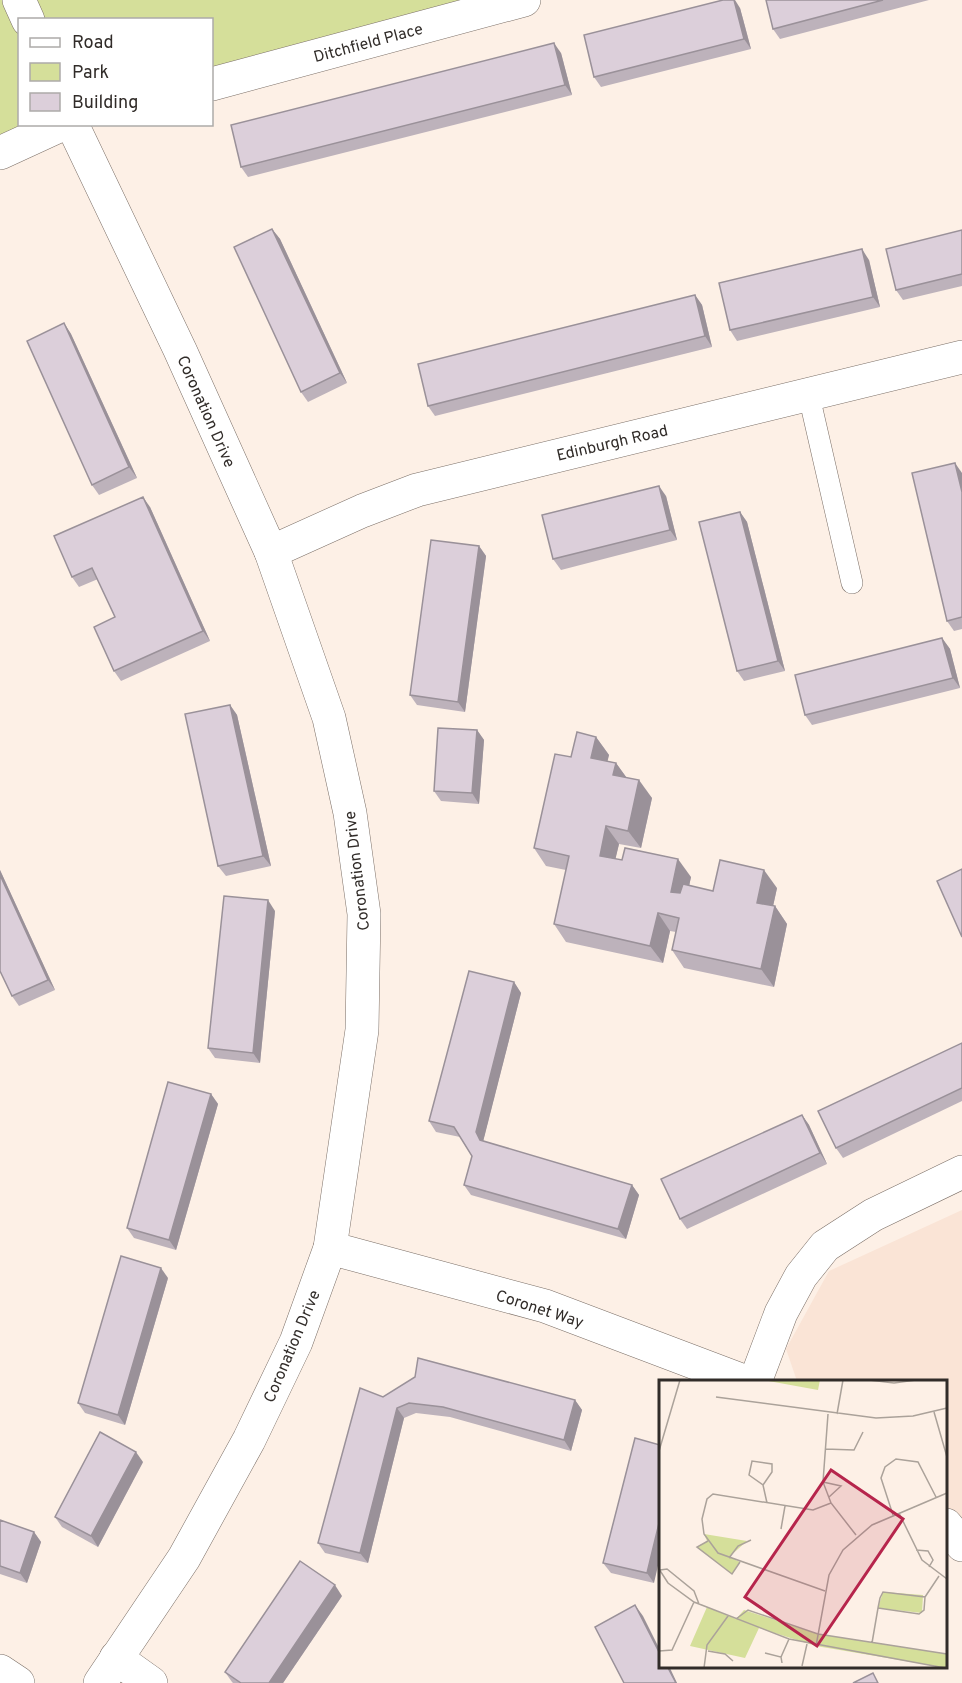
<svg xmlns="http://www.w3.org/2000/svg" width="962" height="1683" viewBox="0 0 962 1683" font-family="Overpass,sans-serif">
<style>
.education{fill:#fae4d6}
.green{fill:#d5df9a}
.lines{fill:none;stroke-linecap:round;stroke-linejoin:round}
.lane-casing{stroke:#7b6f67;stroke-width:22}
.street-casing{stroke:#7b6f67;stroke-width:34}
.lane{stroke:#fff;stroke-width:21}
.street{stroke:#fff;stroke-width:33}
.wall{fill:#bdb2bb}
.shaded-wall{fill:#9a9199}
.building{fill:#dccfda;stroke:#9a9199;stroke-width:1.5}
.labels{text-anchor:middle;stroke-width:4.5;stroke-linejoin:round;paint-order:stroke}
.street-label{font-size:16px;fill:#312c29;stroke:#fff}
.inset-road{fill:none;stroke:#aba29a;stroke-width:1.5}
.view{fill:#b6254c;fill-opacity:0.15;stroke:#b6254c;stroke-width:3}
.inset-edge{fill:none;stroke:#312c29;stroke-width:3}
</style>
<rect width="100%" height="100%" fill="#fdf0e6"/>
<!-- education -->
<polygon class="education" points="962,1210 962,1532 946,1515 946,1382 797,1381 786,1349 829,1271"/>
<!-- green -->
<polygon class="green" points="0,0 524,0 212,84 212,20 20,20 20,124 64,125 0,154"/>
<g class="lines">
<defs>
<polyline id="lane" points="809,396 852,583"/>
<g id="street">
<polyline points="19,0 28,20"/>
<polyline points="212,84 524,0"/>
<polyline points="72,124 180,350 271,552 329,718 350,813 364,914 362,1030 330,1248 296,1342 249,1440 184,1558 100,1683"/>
<polyline points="0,153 63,124"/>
<polyline points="271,552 362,511 417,490 962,357"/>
<polyline points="330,1248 545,1306 746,1382"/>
<polyline points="755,1382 781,1313 801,1276 825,1246 873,1215 962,1172"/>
<polyline points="946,1525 962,1545"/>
<polyline points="116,1658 151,1683"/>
<polyline points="0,1671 18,1683"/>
</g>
</defs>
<!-- lane casing -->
<use href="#lane" class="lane-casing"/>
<!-- street casing -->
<use href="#street" class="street-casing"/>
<!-- lane -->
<use href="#lane" class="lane"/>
<!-- street -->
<use href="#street" class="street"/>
</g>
<!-- wall -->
<g class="wall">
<polygon points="766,0 929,0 780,39 773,29"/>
<polygon points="740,8 751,49 601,87 594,77"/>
<polygon points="561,53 572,95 248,177 241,167"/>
<polygon points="272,229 280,239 347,383 308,402 301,392"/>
<polygon points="962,230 962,286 903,300 896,290"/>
<polygon points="869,260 880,307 737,341 730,330"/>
<polygon points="695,295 702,305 712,347 435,416 428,406"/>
<polygon points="64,323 71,334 137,478 99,495 92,485"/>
<polygon points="962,473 962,629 954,631 947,621"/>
<polygon points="666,496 677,540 561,570 553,559"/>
<polygon points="150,507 210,641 121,681 114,671 115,617 98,579 79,587 72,577"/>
<polygon points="740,512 747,522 785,671 744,681 737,671"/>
<polygon points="479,546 486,556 465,712 417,705 410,695"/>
<polygon points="942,638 950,649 960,688 812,725 805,715"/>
<polygon points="230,705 237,715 271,866 226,876 218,866"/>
<polygon points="477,730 484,740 479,804 441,801 434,791"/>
<polygon points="596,737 609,755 607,761 616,763 626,777 652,798 641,848 619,844 615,859 691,877 689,886 713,891 777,888 773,906 775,906 787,924 774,987 684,968 672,950 676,932 670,931 663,963 566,942 554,924 566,870 546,866 534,848 571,757"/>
<polygon points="0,870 55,990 19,1006 12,996 0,971"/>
<polygon points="275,911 260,1063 215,1058 208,1048"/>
<polygon points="514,982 521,993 483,1141 632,1185 639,1195 626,1239 471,1195 464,1185 472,1156 460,1137 436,1132 429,1121"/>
<polygon points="962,1043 962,1101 843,1158 836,1148"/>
<polygon points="211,1094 218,1104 176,1250 134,1238 127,1228"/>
<polygon points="802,1115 809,1125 827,1164 687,1229 680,1219"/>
<polygon points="168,1278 125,1425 85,1413 78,1403"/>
<polygon points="383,1397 575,1400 582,1410 571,1451 450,1417 416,1413 404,1418 368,1563 325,1553 318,1543"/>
<polygon points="635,1438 654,1583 611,1573 603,1563"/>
<polygon points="143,1462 98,1547 62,1527 55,1517"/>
<polygon points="0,1520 34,1532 41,1542 27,1583 0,1574"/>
<polygon points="342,1596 283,1683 233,1683 232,1682 225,1672"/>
</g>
<!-- shaded-wall -->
<g class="shaded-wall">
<polygon points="734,0 735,0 740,8 751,49 744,39"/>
<polygon points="554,43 561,53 572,95 565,85"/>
<polygon points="272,229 280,239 347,383 340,373"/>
<polygon points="862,249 869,260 880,307 873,297"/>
<polygon points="695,295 702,305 712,347 705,336"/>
<polygon points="64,323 71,334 137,478 129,467"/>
<polygon points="955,463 962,473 962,492"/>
<polygon points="659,486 666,496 677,540 670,530"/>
<polygon points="143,497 150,507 210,641 203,631"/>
<polygon points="740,512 747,522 785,671 778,661"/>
<polygon points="479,546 486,556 465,712 458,702"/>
<polygon points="942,638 950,649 960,688 953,678"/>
<polygon points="230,705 237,715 271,866 263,856"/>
<polygon points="477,730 484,740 479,804 472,793"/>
<polygon points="596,737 609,755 604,776 591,758"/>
<polygon points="616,763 629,781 613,775"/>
<polygon points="639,780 652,798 641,848 628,831"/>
<polygon points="606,826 619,844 612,874 600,856"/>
<polygon points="678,859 691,877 684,909 671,892"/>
<polygon points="0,870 55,990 48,980 0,875"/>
<polygon points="764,870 777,888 770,920 757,903"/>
<polygon points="268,900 275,911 260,1063 253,1053"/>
<polygon points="775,906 787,924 774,987 761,969"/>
<polygon points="658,913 670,931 663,963 650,946"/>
<polygon points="514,982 521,993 483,1142 480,1140 476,1132"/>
<polygon points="211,1094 218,1104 176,1250 169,1240"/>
<polygon points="802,1115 809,1125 827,1164 820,1153"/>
<polygon points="632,1185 639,1195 626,1239 618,1229"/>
<polygon points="161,1268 168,1278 125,1425 118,1415"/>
<polygon points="575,1400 582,1410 571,1451 564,1440"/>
<polygon points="397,1408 404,1418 368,1563 360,1553"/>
<polygon points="136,1452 143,1462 98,1547 91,1536"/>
<polygon points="660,1519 660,1557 654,1583 647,1573"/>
<polygon points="34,1532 41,1542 27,1583 20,1573"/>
<polygon points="335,1585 342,1596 283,1683 269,1683"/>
<polygon points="635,1605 643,1616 660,1650 660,1654"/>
<polygon points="667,1666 669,1666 677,1683 676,1683"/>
</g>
<!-- building -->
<g class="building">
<polygon points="723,0 734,0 744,39 594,77 584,35"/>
<polygon points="766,0 883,0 773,29"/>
<polygon points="554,43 565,85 241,167 231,125"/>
<polygon points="272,229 340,373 301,392 234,247"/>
<polygon points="962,230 962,274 896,290 886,249"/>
<polygon points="862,249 873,297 730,330 719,283"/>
<polygon points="695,295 705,336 428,406 418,364"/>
<polygon points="64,323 129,467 92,485 27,341"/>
<polygon points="955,463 962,492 962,617 947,621 912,473"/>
<polygon points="659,486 670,530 553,559 542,515"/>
<polygon points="143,497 203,631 114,671 94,627 115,617 92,568 72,577 54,536"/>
<polygon points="740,512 778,661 737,671 699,522"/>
<polygon points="431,540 479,546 458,702 410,695"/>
<polygon points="942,638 953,678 805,715 795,675"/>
<polygon points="230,705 263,856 218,866 185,714"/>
<polygon points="438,728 477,730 472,793 434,791"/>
<polygon points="577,732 596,737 591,758 616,763 613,775 639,780 628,831 606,826 600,856 622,860 625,848 678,859 671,892 680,893 683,884 713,891 720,860 764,870 757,903 775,906 761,969 672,950 679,918 658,913 650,946 554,924 569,856 534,848 555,754 571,757"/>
<polygon points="962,869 962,937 937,881"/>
<polygon points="0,875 48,980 12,996 0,971"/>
<polygon points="224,896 268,900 253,1053 208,1048"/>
<polygon points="469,971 514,982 476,1132 480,1140 632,1185 618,1229 464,1185 472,1156 454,1127 429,1121"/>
<polygon points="962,1043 962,1088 836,1148 818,1111"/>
<polygon points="168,1082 211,1094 169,1240 127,1228"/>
<polygon points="802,1115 820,1153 680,1219 661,1179"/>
<polygon points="121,1256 161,1268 118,1415 78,1403"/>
<polygon points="418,1358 575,1400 564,1440 443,1407 409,1403 397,1408 360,1553 318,1543 360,1388 383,1397 415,1377"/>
<polygon points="100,1432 136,1452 91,1536 55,1517"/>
<polygon points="635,1438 660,1445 660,1519 647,1573 603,1563"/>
<polygon points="0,1520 34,1532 20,1573 0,1566"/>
<polygon points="300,1561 335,1585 269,1683 241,1683 225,1672"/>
<polygon points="635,1605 660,1654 660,1666 667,1666 676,1683 624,1683 595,1627"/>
<polygon points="873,1673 878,1683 853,1683"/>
</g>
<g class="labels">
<!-- street labels -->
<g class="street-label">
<text transform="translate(368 42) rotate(-15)" y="6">Ditchfield Place</text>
<text transform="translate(207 411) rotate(66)" y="6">Coronation Drive</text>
<text transform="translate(612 442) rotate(-13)" y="6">Edinburgh Road</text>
<text transform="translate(356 871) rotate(-97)" y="6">Coronation Drive</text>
<text transform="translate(540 1308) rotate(18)" y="6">Coronet Way</text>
<text transform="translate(291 1346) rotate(-67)" y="6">Coronation Drive</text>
</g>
</g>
<!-- overview -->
<g transform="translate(659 1380)">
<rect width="288" height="288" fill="#fdf0e6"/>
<path d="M104,0H161L159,10ZM45,154L88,161L70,177L81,182L73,194L38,167L48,161ZM224,212L264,215L263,233L219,228ZM48,227L77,239L85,230L159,254L288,274V288L157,266L100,248L86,278L31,266Z" fill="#d5df9a"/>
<path class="inset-road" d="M210,0L235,3L257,0M57,17L217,38L254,36L288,28M275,32L288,77M169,34L164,102L172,123L197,155M178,34L184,0M166,69L195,70L204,52M0,71L21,0M164,102L182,106L170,117M104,105L113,92V84L93,81L90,95L104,105L108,123M240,133L263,180L288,199M234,135L222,98L226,87L237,79L259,82L277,117M122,149L126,126M49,161L38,167L73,194L81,182M257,170L269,171L274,180L270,187M70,178L79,166L92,160M0,189L9,203L35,222L130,259L286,288M1,190L8,189L35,211L40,224M166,211L59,173L45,154L43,139L48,119L54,114L154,130L172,123M266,217L280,196M77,239L89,230L159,254L288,274M213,263L219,228L221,218L224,212L266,217L265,230L260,234L219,228M157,266L170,195L184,170L213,145L288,113M0,271L13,270L35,222M49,271L66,274L74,281M106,273L122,277L123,283M122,277L130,259M143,286L148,264M45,288L48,265L69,236"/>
<path class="view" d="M172,90L244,139L158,266L86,217Z"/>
<rect width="288" height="288" class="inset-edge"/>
</g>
<!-- legend -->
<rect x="18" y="18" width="195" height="108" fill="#ffffff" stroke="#adaba9" stroke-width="1.5"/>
<rect x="30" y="38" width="30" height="9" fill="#ffffff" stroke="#adaba9" stroke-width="1.5"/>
<text x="72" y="48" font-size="18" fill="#312c29">Road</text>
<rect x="30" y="63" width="30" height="18" fill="#d5df9a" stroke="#adaba9" stroke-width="1.5"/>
<text x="72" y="78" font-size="18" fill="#312c29">Park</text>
<rect x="30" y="93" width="30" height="18" fill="#dccfda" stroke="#adaba9" stroke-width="1.5"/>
<text x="72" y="108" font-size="18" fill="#312c29">Building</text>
</svg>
